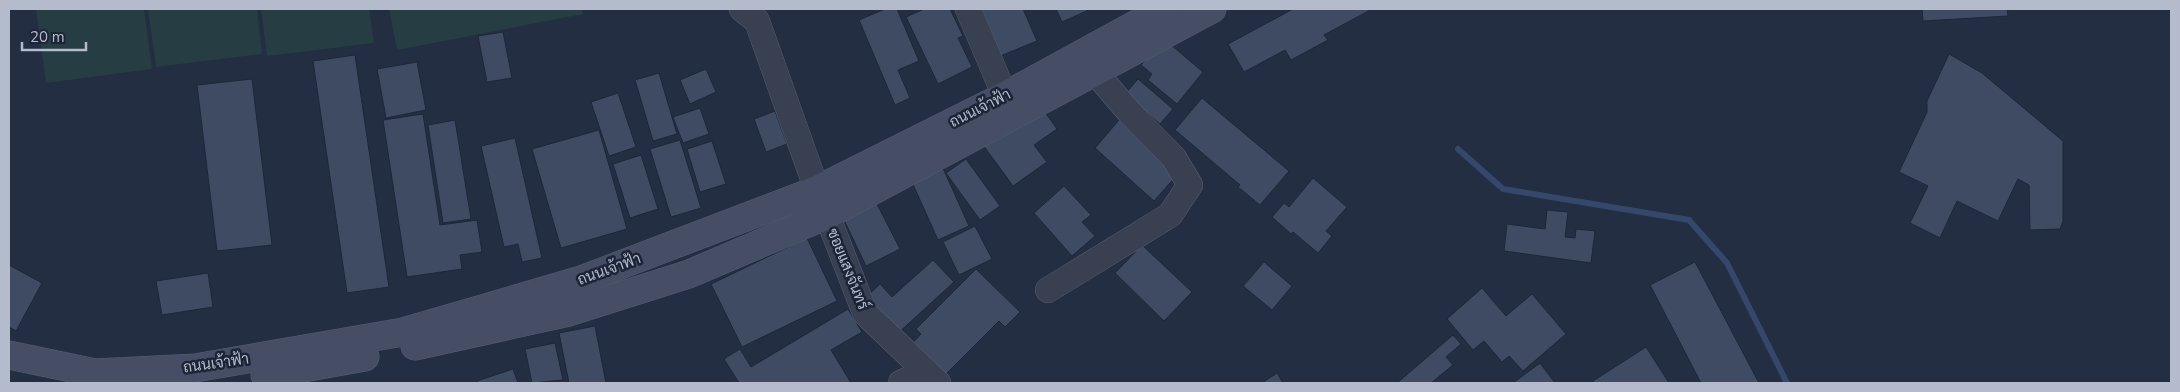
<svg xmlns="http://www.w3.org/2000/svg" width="2180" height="392" viewBox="0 0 2180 392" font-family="'Nunito Sans',Sarabun,sans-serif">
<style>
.green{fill:#253d43}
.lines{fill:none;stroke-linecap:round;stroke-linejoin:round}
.stream{stroke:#35476b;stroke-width:6}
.building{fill:#3f4a63;stroke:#1e2739}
.minor-casing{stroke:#555e6f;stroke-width:26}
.secondary-casing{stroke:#555e6f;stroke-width:29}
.minor{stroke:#384052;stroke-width:25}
.secondary{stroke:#454e65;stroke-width:28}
.labels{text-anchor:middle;stroke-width:5;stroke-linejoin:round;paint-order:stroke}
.street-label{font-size:15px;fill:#b4bbcc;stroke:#1c2537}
</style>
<rect width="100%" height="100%" fill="#232e43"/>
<!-- green -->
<g class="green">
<polygon points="36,9 144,9 152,69 46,83"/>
<polygon points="148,9 257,9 262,54 156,67"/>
<polygon points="261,9 369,9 374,43 267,56"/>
<polygon points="389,9 582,9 583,14 397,50"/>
</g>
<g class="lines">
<!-- stream -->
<polyline class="stream" points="1458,149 1503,189 1689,220 1727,263 1787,383"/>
</g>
<!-- building -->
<g class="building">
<polygon points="885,9 897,9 919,61 898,70 910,98 895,105 859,20"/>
<polygon points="924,9 950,9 963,36 958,38 972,67 938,84 906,17"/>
<polygon points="972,9 1023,9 1037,41 993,59"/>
<polygon points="1056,9 1091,9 1062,22"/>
<polygon points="1293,9 1372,9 1324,35 1328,40 1291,60 1285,50 1244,72 1228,44"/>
<polygon points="1922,9 2007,9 2008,16 1923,21"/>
<polygon points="503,32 512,78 487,82 478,36"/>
<polygon points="1164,39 1203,72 1177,104 1148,80 1152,74 1141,65"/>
<polygon points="1949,54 1982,73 2063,141 2063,221 2060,229 2030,230 2029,185 2018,179 1998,221 1957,201 1940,238 1910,223 1928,186 1899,172 1927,112 1927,101"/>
<polygon points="355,55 389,287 347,293 313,61"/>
<polygon points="417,62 426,110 386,118 377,69"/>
<polygon points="706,69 716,92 690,104 680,80"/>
<polygon points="659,73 677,134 653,141 635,80"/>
<polygon points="252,79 272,245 217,251 197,85"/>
<polygon points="1138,79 1173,109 1160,124 1125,94"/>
<polygon points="618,93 636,147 609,156 591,102"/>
<polygon points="1202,98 1289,171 1260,205 1238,187 1240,185 1175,130"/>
<polygon points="1040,105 1057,129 1034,145 1047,162 1013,186 983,145"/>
<polygon points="700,108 709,134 683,143 673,117"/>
<polygon points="775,111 787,144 766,152 754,119"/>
<polygon points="423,114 440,225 477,220 482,252 460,255 462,269 407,277 383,120"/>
<polygon points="455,120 471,219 443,223 428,125"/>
<polygon points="1119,120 1163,159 1177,175 1154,201 1095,148"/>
<polygon points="599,130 627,229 561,248 532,149"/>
<polygon points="515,138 542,258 522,262 518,244 504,247 481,146"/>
<polygon points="680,140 701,208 671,217 650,149"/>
<polygon points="712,141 726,184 700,192 687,149"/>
<polygon points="641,155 658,209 630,218 613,164"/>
<polygon points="966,159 1000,206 980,220 946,173"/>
<polygon points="942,166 969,226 938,240 911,180"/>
<polygon points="1313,178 1347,207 1326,231 1332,236 1318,253 1293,232 1291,234 1272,217 1284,203 1289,207"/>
<polygon points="1064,186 1091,215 1082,222 1095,236 1072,256 1034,213"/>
<polygon points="877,204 900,249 866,266 844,220"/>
<polygon points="1547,210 1568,212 1565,237 1575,238 1576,229 1595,231 1591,263 1504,251 1507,224 1545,229"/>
<polygon points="975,226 992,259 959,275 943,242"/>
<polygon points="807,238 837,301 742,347 711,284"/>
<polygon points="1142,245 1192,292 1164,321 1115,273"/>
<polygon points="933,260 954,282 895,336 862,301 880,284 892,297"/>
<polygon points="1264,262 1292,286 1272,310 1243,286"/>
<polygon points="1695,262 1759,383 1701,383 1650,285"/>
<polygon points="9,265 42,283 16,331 9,327"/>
<polygon points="976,269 1020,312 1005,327 999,321 941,379 906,350 921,334 916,329"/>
<polygon points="208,273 213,307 162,315 156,281"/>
<polygon points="1482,288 1506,316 1532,294 1566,334 1523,371 1509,356 1502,362 1484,341 1473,350 1447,319"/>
<polygon points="848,309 862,332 831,350 851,383 739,383 724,359 740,349 751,367"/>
<polygon points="595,326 606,383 569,383 559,333"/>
<polygon points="1453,335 1461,344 1446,357 1453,365 1431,383 1397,383"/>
<polygon points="555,343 563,380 532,383 525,349"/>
<polygon points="1646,347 1669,383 1595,383 1593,381"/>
<polygon points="1540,363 1555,383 1513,383"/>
<polygon points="513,369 518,383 478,383 477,381"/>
<polygon points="1277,373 1283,383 1262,383"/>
</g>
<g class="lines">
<defs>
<g id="minor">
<polyline points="742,9 757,21 817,190"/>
<polyline points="968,9 1005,96"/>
<polyline points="827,215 865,313 938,383"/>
<polyline points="1048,290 1170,215 1190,185 1174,158 1130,113 1095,72"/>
<polyline points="901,383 925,371"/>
</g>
<g id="secondary">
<polyline points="415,346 569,312 689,274 827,215 1212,9"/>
<polyline points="9,355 95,373 195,368 403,332 581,280 817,190 1005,96 1164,9"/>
<polyline points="265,375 365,357"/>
</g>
</defs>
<!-- minor casing -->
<use href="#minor" class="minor-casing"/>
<!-- secondary casing -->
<use href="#secondary" class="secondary-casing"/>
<!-- minor -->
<use href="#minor" class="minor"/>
<!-- secondary -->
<use href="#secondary" class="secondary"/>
</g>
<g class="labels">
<!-- street labels -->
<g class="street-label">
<text transform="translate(980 108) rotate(-27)" y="5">ถนนเจ้าฟ้า</text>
<text transform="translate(609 269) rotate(-20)" y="5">ถนนเจ้าฟ้า</text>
<text transform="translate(848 269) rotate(68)" y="5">ซอยแสงจันทร์</text>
<text transform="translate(216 363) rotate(-8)" y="5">ถนนเจ้าฟ้า</text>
</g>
</g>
<!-- border -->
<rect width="2180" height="392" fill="none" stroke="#b4bbcc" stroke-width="20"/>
<!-- scale -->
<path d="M22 42v8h64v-8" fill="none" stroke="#b4bbcc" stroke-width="2.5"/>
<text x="30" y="42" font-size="15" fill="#b4bbcc" stroke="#1c2537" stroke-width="4" paint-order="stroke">20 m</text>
</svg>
